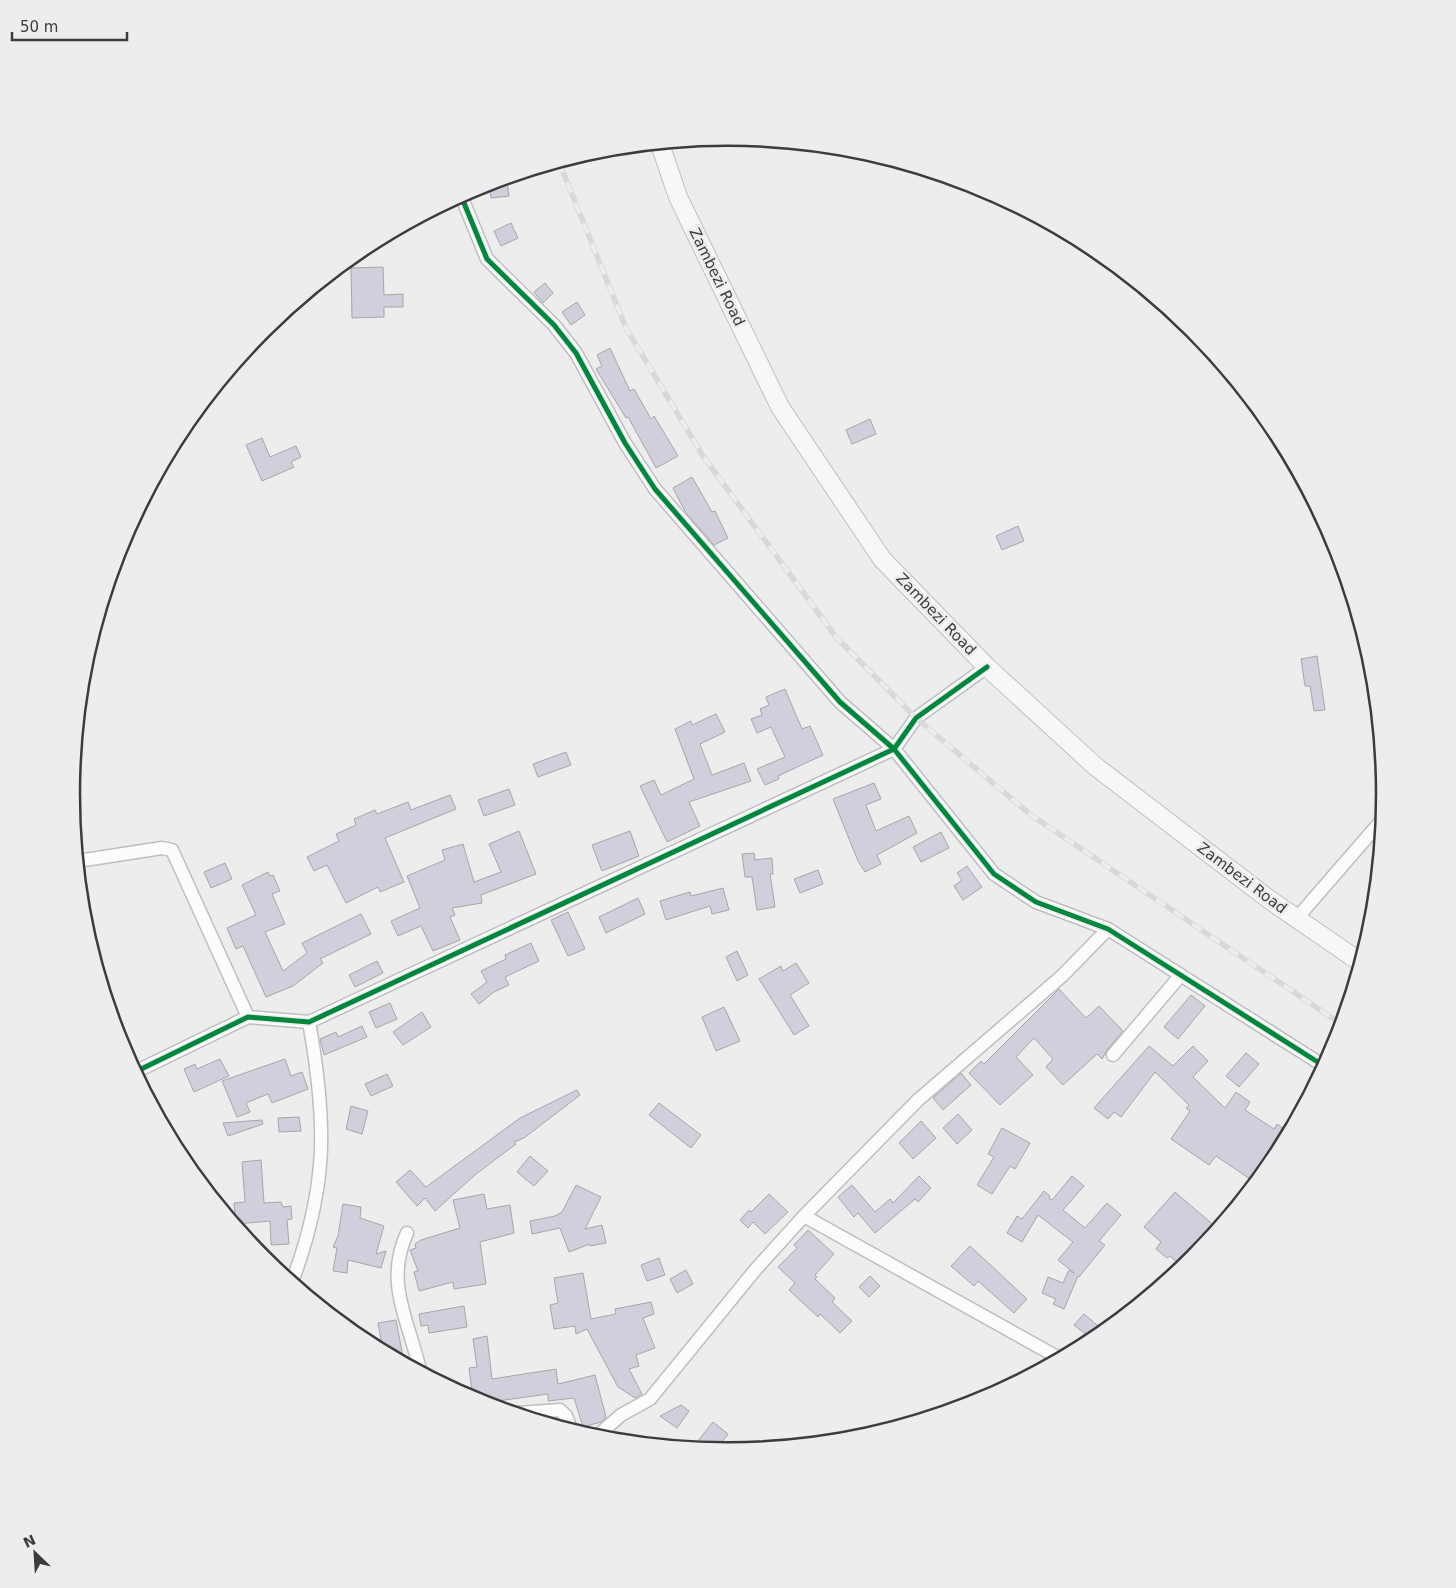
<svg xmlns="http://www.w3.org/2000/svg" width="1456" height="1588" viewBox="0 0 1456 1588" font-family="'DejaVu Sans',sans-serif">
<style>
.building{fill:#d2cedb;stroke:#a6a6a7}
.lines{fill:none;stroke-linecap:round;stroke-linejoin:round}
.minor-casing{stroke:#bfbebf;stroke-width:15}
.secondary-casing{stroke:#bfbebf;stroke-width:20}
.minor{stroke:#fcfcfc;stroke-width:12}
.secondary{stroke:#f8f6f9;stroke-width:18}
.rail-casing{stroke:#d8d8d8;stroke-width:5.5}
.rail{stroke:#efecef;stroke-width:4;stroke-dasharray:11;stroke-linecap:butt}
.cycleway-casing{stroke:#efecef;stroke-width:8}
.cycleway{stroke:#00873e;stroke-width:5}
.labels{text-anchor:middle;stroke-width:5;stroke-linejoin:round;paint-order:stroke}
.street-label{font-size:15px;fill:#3d3b3d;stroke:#efecef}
.rim{fill:none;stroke:#3d3b3d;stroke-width:2.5}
</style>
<rect width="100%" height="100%" fill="#eeedee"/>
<!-- building -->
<g class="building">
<polygon points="507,181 509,196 491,198 489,183"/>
<polygon points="511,223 518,238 501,246 494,231"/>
<polygon points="383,267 384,295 403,294 403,307 384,307 384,317 352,318 351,268"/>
<polygon points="545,283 553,293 543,303 534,292"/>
<polygon points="577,302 585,315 571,325 562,312"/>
<polygon points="610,348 630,391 634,389 651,419 654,416 678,456 656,468 628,417 626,418 596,369 602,366 597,355"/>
<polygon points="870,419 876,434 852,444 846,430"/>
<polygon points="262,438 270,457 296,446 301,457 291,462 294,467 262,481 246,445"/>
<polygon points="692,477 712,512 715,511 728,538 714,545 686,513 673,488"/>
<polygon points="1018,526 1024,541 1002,550 996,536"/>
<polygon points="1317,656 1325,710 1314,711 1310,686 1305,686 1301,659"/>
<polygon points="785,689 802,729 810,726 823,755 778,776 779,779 765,785 757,769 785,757 771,727 757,733 751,719 762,715 760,709 769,705 766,697"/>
<polygon points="716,714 725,732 700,744 712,775 744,763 751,781 689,802 700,826 667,842 640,786 654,780 661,795 694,779 675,729 691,721 692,725"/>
<polygon points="566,752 571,765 538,777 533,764"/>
<polygon points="874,783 881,799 866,805 876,831 909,816 917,833 877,855 881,864 865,872 858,861 833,799"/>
<polygon points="509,789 515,805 484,816 478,800"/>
<polygon points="450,795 456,809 385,838 404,882 380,892 378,887 346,903 327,865 314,871 307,857 339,841 336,834 356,825 354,819 375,810 377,814 408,802 411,810"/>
<polygon points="519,831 536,874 481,895 482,903 452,908 455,915 450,917 460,940 433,951 421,926 398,936 391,921 420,908 407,876 445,860 442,850 463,844 474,882 501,872 489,844"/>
<polygon points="630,831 639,856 602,871 592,845"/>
<polygon points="941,832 949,848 921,862 913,847"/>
<polygon points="754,853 755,860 772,858 773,874 770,874 775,907 757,910 752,877 745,877 742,854"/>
<polygon points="225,863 232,879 211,888 204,872"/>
<polygon points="967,866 982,887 963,900 954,886 962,880 957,873"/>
<polygon points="818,870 823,884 800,893 794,879"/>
<polygon points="268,872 270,876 273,875 280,891 272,894 285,924 265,932 283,971 307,953 302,943 361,914 371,934 320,959 323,963 293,986 266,997 243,946 236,949 227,928 256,915 242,885"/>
<polygon points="723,888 729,910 712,914 710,906 666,920 660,901 690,892 691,896"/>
<polygon points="638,898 645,914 606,933 599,917"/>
<polygon points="568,912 585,949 568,956 551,920"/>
<polygon points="531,943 539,961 505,977 509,985 494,992 479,1004 471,994 487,982 481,971 506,959 505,955"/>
<polygon points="737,951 748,975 737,981 726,957"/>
<polygon points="377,961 383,973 355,987 349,975"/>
<polygon points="796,963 809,983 790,995 809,1026 794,1035 759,979 781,966 783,971"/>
<polygon points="1059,989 1086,1018 1099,1006 1123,1031 1107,1050 1102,1059 1097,1054 1063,1085 1046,1067 1053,1059 1034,1038 1016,1057 1033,1075 1000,1105 969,1073 981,1061 984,1064"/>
<polygon points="1191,995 1205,1006 1178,1039 1164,1027"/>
<polygon points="390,1003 397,1019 376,1028 369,1012"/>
<polygon points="724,1007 740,1041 716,1051 702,1017"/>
<polygon points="422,1012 431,1027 403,1045 393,1032"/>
<polygon points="362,1026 367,1037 324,1055 320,1039 336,1032 338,1037"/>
<polygon points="1149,1046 1173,1066 1193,1046 1208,1061 1193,1077 1225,1108 1236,1092 1250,1102 1245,1110 1274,1129 1277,1124 1288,1132 1279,1150 1276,1147 1253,1181 1216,1156 1209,1165 1171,1139 1190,1111 1186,1108 1189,1105 1155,1072 1121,1117 1114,1112 1108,1119 1094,1108"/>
<polygon points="1246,1053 1259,1064 1239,1087 1226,1076"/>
<polygon points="220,1059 229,1076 194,1092 184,1069 195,1064 197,1069"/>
<polygon points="285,1059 291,1076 302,1072 308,1089 272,1103 268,1094 246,1103 250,1112 237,1117 222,1081"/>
<polygon points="961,1073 971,1085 943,1110 933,1098"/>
<polygon points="387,1074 393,1086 371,1096 365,1084"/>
<polygon points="577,1090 580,1095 524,1138 514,1142 516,1144 476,1174 435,1211 425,1198 417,1206 396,1182 410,1170 426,1187 520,1118"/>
<polygon points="659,1103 701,1135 691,1148 649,1115"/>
<polygon points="351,1106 368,1111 362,1134 346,1129"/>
<polygon points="958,1114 972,1130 957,1144 943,1128"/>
<polygon points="299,1117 301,1131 279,1132 278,1118"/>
<polygon points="262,1120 263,1124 228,1136 223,1123"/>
<polygon points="921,1121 936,1138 913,1159 899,1143"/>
<polygon points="1002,1128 1030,1143 1015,1169 1010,1166 992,1194 977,1185 994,1157 988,1154"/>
<polygon points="530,1156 548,1171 534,1186 517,1172"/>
<polygon points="261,1160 264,1203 281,1202 283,1207 291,1206 292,1219 287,1220 289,1244 271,1245 270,1221 236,1224 234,1203 245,1202 242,1162"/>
<polygon points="919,1176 931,1188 918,1202 915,1199 875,1233 858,1213 854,1217 838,1197 852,1185 875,1212 890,1199 893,1203"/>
<polygon points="1072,1176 1084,1186 1063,1210 1085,1228 1107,1203 1121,1215 1099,1241 1105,1245 1079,1277 1078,1276 1064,1309 1053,1304 1056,1299 1042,1293 1048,1277 1063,1283 1069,1270 1074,1273 1058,1260 1073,1242 1038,1215 1022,1242 1007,1233 1017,1216 1022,1219 1044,1191 1050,1196 1049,1198 1052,1200"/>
<polygon points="576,1185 601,1197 585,1229 602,1225 606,1243 590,1246 590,1244 569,1252 560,1228 532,1234 530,1221 555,1216 562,1212"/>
<polygon points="1175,1192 1217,1228 1192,1259 1182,1267 1170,1256 1167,1258 1156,1249 1161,1242 1144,1227"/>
<polygon points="484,1194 487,1209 510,1205 514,1233 480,1242 486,1284 454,1289 453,1282 419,1291 414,1272 418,1271 410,1250 416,1248 415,1244 421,1240 460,1228 453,1200"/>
<polygon points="769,1194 788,1212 765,1234 753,1222 748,1228 740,1220 749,1210 751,1212"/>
<polygon points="343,1204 361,1207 360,1218 384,1226 376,1254 386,1251 381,1268 348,1260 347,1273 333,1271 337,1248 333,1247 338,1236"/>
<polygon points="808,1230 834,1254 815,1275 817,1277 815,1279 835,1298 832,1302 852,1321 840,1333 820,1314 818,1317 789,1290 795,1283 778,1267 797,1248 794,1245"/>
<polygon points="970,1246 1027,1299 1014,1313 978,1281 974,1286 951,1266"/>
<polygon points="659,1258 665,1275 647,1281 641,1265"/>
<polygon points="686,1270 693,1284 677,1293 670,1279"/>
<polygon points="583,1273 591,1319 616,1314 615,1309 651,1302 654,1314 643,1318 655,1348 636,1355 639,1366 629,1369 642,1394 635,1398 618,1387 587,1329 576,1334 575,1326 554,1329 550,1305 558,1303 554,1278"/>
<polygon points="870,1276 880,1286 869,1297 859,1287"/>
<polygon points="464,1306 467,1327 429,1333 428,1325 421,1326 419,1314"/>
<polygon points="1084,1314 1104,1331 1093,1340 1074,1325"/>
<polygon points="396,1320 404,1362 383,1351 378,1323"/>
<polygon points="487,1336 492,1379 556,1369 558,1384 595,1375 606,1417 601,1422 583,1427 574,1398 548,1401 548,1394 483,1403 473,1399 469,1368 477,1367 473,1339"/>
<polygon points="681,1405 689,1411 677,1428 660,1416"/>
<polygon points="713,1422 728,1434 716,1450 693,1447"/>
</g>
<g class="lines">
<defs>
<g id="minor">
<polyline points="465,193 464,203 487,259 554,325 576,353 625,443 655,489 840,702 894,749 994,874 1036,902 1108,929 1324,1066"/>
<polyline points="78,861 162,848 172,850 248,1017"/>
<polyline points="1297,918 1382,820"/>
<polyline points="1113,1055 1180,976"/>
<polyline points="135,1072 248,1017 309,1022 894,749 916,718 987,667"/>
<path d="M407,1233C384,1283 409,1321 420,1370"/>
<path d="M292,1282C328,1186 327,1122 309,1022"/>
<polyline points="1059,1358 804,1216 918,1100 1062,976 1108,929"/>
<polyline points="518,1413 560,1410 566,1416 571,1429"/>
<polyline points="596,1437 621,1415 650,1399 756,1269 804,1216"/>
</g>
<polyline id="secondary" points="660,144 678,197 780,407 882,559 987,667 1095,766 1270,900 1360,962"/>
</defs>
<!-- minor casing -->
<use href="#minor" class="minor-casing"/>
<!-- secondary casing -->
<use href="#secondary" class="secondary-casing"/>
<!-- minor -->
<use href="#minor" class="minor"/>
<!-- secondary -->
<use href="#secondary" class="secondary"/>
<defs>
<polyline id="rail" points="559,162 626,328 703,456 836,637 916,718 1031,815 1341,1024"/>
</defs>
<!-- rail casing -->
<use href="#rail" class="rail-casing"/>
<!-- rail -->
<use href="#rail" class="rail"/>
<defs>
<g id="cycleway">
<polyline points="465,193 464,203 487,259 554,325 576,353 625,443 655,489 840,702 894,749 994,874 1036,902 1108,929 1324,1066"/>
<polyline points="135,1072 248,1017 309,1022 894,749 916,718 987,667"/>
</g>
</defs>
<!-- cycleway casing -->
<use href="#cycleway" class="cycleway-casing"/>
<!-- cycleway -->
<use href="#cycleway" class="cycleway"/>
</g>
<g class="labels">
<!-- street labels -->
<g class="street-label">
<text transform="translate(717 277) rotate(64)" y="5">Zambezi Road</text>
<text transform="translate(936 614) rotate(46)" y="5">Zambezi Road</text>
<text transform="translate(1242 878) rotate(37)" y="5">Zambezi Road</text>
</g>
</g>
<!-- crop -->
<path d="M0 0H1456V1588H0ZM80 794a648 648 0 1 1 1296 0a648 648 0 1 1-1296 0Z" fill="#efecef" fill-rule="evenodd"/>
<path class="rim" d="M80 794a648 648 0 1 1 1296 0a648 648 0 1 1-1296 0Z"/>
<!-- north arrow -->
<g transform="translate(35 1553) rotate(335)" stroke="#efecef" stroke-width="4" paint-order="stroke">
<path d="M0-4L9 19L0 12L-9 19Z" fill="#3d3b3d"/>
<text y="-8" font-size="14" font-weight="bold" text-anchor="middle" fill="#3d3b3d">N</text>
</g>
<!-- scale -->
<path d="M12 32v8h115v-8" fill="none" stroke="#3d3b3d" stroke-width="2.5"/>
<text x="20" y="32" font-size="15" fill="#3d3b3d" stroke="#efecef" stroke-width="4" paint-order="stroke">50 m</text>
</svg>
